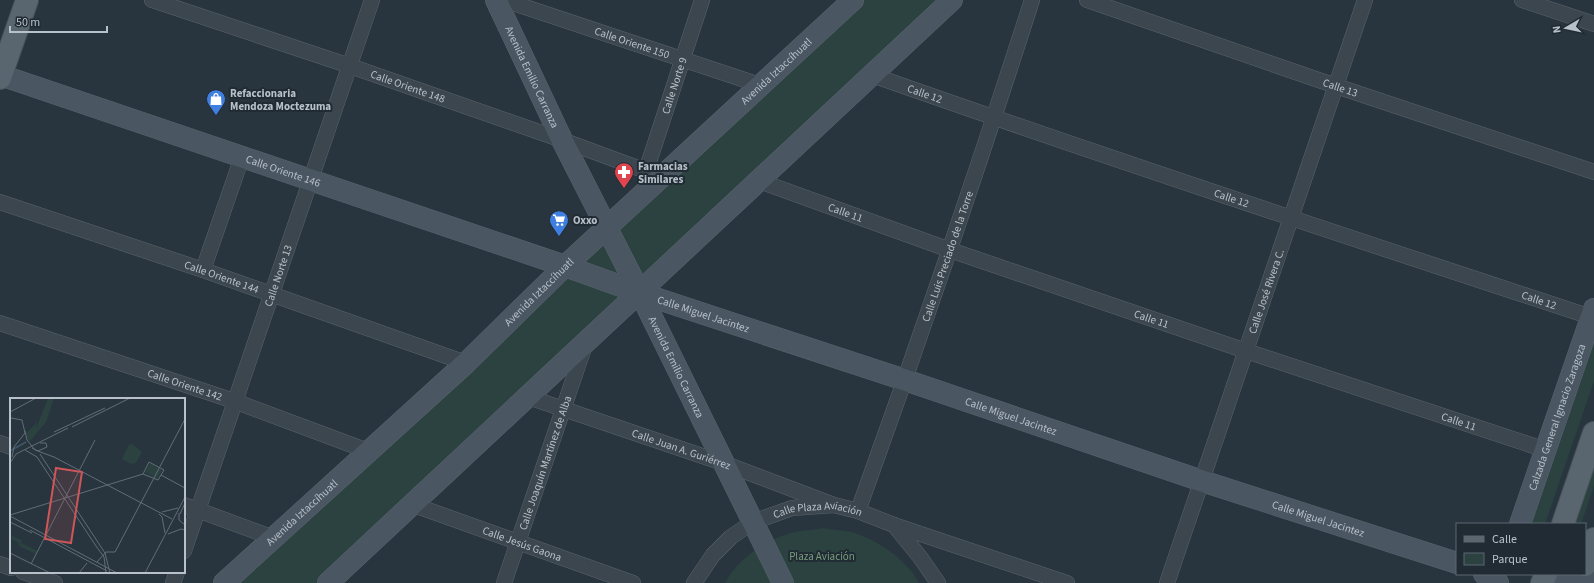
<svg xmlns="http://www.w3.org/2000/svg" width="1594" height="583" viewBox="0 0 1594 583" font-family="'Source Sans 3',sans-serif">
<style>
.green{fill:#2b4240}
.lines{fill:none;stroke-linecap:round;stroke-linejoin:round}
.street-casing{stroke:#5a646c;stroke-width:16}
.secondary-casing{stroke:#5a646c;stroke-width:22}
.primary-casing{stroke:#48525b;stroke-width:24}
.street{stroke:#3c464f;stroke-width:15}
.secondary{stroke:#4a5662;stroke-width:21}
.primary{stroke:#5a666f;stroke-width:22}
.labels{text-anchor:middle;stroke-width:4;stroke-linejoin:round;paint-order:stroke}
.street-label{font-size:11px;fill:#b8c1c9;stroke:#212b34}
.poi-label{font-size:11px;font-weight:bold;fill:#b8c1c9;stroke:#212b34;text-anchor:start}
.park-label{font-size:11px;fill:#789d7c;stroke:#212b34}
.inset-river{fill:none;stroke:#3f5566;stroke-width:2}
.inset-road{fill:none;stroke:#626d76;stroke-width:1}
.view{fill:#cd5658;fill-opacity:0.15;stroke:#cd5658;stroke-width:2}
.inset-edge{fill:none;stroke:#b8c1c9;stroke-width:2}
</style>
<rect width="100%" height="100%" fill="#28353f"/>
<!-- green -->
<g class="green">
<polygon points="859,0 946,0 322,583 231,583"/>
<polygon points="1594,327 1594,381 1545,524 1527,524"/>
<polygon points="1594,442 1594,486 1581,524 1566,524"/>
<path d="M823,528C832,530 842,530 851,532C876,539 907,559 919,583H725C738,558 768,538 795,532C804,530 814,530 823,528Z"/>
</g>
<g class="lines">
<defs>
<g id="street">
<path id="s1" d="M152,0L350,66L562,140L646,171L662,178"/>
<path id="s2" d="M504,0L760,85"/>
<path id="s3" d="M1087,0L1336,86L1594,172"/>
<polyline points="1522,0 1594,24"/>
<path id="s4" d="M872,75C1111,159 1351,238 1591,317"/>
<path id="s5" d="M646,171L702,0"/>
<path id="s6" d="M759,181L950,250L1246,351L1546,450"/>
<path id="s7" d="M0,202L203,270L466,363"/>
<polyline points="203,270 242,157"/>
<path id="s8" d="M0,323L234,401L368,451"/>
<path id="s9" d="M528,397L723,463L834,505"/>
<polyline points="0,443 11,447"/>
<path id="s10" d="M411,504L633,583"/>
<polyline points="184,505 274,538"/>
<path id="s11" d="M858,511C919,342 977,172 1032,0"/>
<polyline points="894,525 1067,583"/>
<path id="s12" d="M184,551L372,0"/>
<polyline points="0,564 11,568"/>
<polyline points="23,572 55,583"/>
<polyline points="173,583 177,572"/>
<path id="s13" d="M504,583L585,345"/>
<path id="s14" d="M694,583L713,555L731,537L753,522L792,508L834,505L858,511L894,525L920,557L938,583"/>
<path id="s15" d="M1167,583L1365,0"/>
</g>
<g id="secondary">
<path id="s16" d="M496,0L562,140L640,293L783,583"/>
<path id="s17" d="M0,75L565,266L640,293L905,380L1202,481L1457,563"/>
<path id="s18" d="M1520,524L1594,309"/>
<polyline points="1484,574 1498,583"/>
<path id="s19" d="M224,583L466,363L565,266L853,0"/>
<polyline points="328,583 952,0"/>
<polyline points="1562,583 1580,580 1593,583"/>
</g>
<g id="primary">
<polyline points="0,78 27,0"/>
<polyline points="1563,524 1594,433"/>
<polyline points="1585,565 1594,539"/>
<polyline points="1542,583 1546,574"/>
</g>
</defs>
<!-- street casing -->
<use href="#street" class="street-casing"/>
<!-- secondary casing -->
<use href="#secondary" class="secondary-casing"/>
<!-- primary casing -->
<use href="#primary" class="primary-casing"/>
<!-- street -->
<use href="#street" class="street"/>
<!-- secondary -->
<use href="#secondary" class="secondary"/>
<!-- primary -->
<use href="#primary" class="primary"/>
</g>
<!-- icons -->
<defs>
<symbol id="shop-pin" viewBox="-11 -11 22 30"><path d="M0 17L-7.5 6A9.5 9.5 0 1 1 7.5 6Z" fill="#3f7fe0" stroke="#212b34"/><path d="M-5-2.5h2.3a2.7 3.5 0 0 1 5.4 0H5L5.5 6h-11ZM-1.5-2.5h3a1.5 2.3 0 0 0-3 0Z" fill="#fff"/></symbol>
<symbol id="pharmacy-pin" viewBox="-11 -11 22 30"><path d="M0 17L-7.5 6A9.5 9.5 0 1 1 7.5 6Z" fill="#e0444e" stroke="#212b34"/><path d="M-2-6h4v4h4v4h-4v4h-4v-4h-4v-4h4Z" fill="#fff"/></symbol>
<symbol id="supermarket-pin" viewBox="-11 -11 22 30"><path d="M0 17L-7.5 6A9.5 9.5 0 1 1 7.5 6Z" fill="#3f7fe0" stroke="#212b34"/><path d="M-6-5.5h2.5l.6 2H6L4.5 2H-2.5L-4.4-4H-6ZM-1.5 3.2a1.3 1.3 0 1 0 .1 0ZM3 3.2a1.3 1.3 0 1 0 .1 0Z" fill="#fff"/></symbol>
</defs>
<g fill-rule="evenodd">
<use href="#shop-pin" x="205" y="88" width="22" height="30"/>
<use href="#pharmacy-pin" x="613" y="161" width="22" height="30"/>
<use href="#supermarket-pin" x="548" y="209" width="22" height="30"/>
</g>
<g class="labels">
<!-- street labels -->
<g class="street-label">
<text dy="4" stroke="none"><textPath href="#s2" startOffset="135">Calle Oriente 150</textPath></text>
<text dy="4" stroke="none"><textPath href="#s19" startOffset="753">Avenida Iztaccíhuatl</textPath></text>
<text dy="4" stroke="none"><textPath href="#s16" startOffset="85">Avenida Emilio Carranza</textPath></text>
<text dy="4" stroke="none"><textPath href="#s5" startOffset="90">Calle Norte 9</textPath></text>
<text dy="4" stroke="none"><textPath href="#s1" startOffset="270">Calle Oriente 148</textPath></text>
<text dy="4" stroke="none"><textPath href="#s3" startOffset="268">Calle 13</textPath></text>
<text dy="4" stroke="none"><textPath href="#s4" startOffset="56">Calle 12</textPath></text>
<text dy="4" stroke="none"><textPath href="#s17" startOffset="299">Calle Oriente 146</textPath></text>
<text dy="4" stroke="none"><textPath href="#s4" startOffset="380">Calle 12</textPath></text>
<text dy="4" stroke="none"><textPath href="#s6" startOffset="92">Calle 11</textPath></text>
<text dy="4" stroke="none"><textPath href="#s11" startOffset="270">Calle Luis Preciado de la Torre</textPath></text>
<text dy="4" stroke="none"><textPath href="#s12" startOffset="291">Calle Norte 13</textPath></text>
<text dy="4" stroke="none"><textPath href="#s7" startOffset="234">Calle Oriente 144</textPath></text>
<text dy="4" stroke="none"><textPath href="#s19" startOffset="429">Avenida Iztaccíhuatl</textPath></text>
<text dy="4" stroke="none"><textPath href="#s15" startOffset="308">Calle José Rivera C.</textPath></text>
<text dy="4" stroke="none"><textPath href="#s4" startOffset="704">Calle 12</textPath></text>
<text dy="4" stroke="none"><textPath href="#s17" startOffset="743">Calle Miguel Jacintez</textPath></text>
<text dy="4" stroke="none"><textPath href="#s6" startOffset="416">Calle 11</textPath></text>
<text dy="4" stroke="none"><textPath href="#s16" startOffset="409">Avenida Emilio Carranza</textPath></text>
<text dy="4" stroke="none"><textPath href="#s8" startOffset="195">Calle Oriente 142</textPath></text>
<text dy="4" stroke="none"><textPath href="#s17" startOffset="1067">Calle Miguel Jacintez</textPath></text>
<text dy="4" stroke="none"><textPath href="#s18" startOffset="113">Calzada General Ignacio Zaragoza</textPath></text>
<text dy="4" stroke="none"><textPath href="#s6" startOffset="740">Calle 11</textPath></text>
<text dy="4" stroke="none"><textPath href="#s9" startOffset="162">Calle Juan A. Guriérrez</textPath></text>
<text dy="4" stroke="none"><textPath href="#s13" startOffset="127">Calle Joaquín Martínez de Alba</textPath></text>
<text dy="4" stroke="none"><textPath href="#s19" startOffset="105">Avenida Iztaccíhuatl</textPath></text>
<text dy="4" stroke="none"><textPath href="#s14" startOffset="153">Calle Plaza Aviación</textPath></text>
<text dy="4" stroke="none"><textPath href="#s17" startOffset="1391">Calle Miguel Jacintez</textPath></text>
<text dy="4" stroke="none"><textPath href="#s10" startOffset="118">Calle Jesús Gaona</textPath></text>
</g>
<!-- poi labels -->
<g class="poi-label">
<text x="230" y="97">Refaccionaria<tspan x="230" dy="13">Mendoza Moctezuma</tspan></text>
<text x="638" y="170">Farmacias<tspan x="638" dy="13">Similares</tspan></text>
<text x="573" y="224">Oxxo</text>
</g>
<!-- park labels -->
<g class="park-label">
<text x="822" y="560">Plaza Aviación</text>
</g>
</g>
<!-- overview -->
<g transform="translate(10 398)">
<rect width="175" height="175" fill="#28353f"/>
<path d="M38,0H44L36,24L19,44L17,39L15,27L17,35L27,24L26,31ZM122,46L132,54L126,65L121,66L112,61L119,47ZM140,65L152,72L147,81L135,74ZM0,137L12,142L11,145L27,153L26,156L9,148V145L0,140H3Z" fill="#2b4240"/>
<path class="inset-river" d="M0,53L16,44"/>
<path class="inset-road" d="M0,14L26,0M1,20L12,22L15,35L4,49L2,59M62,29L120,0M15,33L17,42L25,52L44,59L162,121M44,34L95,10M22,50L28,53L37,49L36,45H30M15,52L27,59L86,148L94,159L96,175M30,56L95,155L100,175M139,64L154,72L148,82L133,76ZM0,65L6,56L58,30M151,77L175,90M152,114L168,110M169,115V122L175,127M149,116L152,119L155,135M170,116L175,105M0,117L133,76M0,118L107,175M0,124L22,135M20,132L97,173M158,136L171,131L175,132M0,155L40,175M87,164L96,154H105L175,21M21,166L85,42M69,175L77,165M135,175L175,99"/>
<path class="view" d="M46,70L72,74L61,145L35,141Z"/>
<rect width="175" height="175" class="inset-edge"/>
</g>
<!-- legend -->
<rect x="1456" y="523" width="130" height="52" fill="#212b34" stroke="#5d6770"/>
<rect x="1464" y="536" width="20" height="6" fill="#5a666f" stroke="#5d6770"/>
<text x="1492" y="543" font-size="12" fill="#b8c1c9">Calle</text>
<rect x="1464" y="553" width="20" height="12" fill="#2b4240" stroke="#5d6770"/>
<text x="1492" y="563" font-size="12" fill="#b8c1c9">Parque</text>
<!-- north arrow -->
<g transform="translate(1566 28) rotate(261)" stroke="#212b34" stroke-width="3" paint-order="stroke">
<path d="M0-3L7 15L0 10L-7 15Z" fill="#b8c1c9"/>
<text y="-6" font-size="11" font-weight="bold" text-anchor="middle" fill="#b8c1c9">N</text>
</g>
<!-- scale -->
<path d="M10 26v6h97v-6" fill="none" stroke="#b8c1c9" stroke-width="2"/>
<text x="16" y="26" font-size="12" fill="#b8c1c9" stroke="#212b34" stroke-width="3" paint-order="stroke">50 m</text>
</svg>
